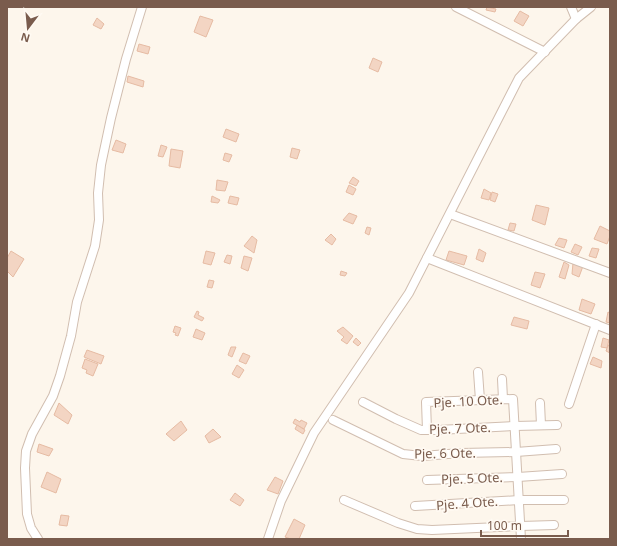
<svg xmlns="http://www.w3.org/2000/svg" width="617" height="546" viewBox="0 0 617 546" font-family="'Noto Sans',sans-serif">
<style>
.building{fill:#f3d5c3;stroke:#e6bba3}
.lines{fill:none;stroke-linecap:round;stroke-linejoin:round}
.minor-casing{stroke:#d1beb0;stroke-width:10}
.minor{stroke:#fff;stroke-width:8}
.labels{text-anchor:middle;stroke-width:3.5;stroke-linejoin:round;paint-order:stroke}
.street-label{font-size:13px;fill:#7a5c4d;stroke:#fffaf3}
</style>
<rect width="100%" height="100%" fill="#fdf6ec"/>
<!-- building -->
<g class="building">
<polygon points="487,7 496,9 495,12 486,10"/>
<polygon points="520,11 529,16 523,26 514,21"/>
<polygon points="200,16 213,20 206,37 194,32"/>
<polygon points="97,18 104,24 101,29 93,25"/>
<polygon points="139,44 150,47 148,54 137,51"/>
<polygon points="373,58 382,62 378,72 369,68"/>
<polygon points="128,76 144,81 143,87 127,82"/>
<polygon points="226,129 239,134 236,142 223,137"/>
<polygon points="116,140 126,144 123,153 112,150"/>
<polygon points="161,145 167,147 163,157 158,156"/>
<polygon points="292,148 300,150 297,159 290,157"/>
<polygon points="171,149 183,151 180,168 169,166"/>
<polygon points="225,153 232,155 229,162 223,160"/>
<polygon points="353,177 359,181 356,186 349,183"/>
<polygon points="217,180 228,182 225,191 216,190"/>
<polygon points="349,185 356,189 353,195 346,192"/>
<polygon points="484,189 491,193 489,200 481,198"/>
<polygon points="492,192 498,194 495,202 490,200"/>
<polygon points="212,196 220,200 218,203 211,202"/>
<polygon points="230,196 239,198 237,205 228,203"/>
<polygon points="536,205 549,208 545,225 532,220"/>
<polygon points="349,213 357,216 353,224 343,220"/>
<polygon points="510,223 516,224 514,231 508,230"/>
<polygon points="600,226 610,231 610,236 607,244 594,239"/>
<polygon points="367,227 371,228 369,235 365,233"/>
<polygon points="331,234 336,239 332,245 325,240"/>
<polygon points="252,236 257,240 254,253 244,246"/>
<polygon points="559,238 567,240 564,248 555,245"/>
<polygon points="575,244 582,247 578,255 571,252"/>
<polygon points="592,248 599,249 596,258 589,256"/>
<polygon points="479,249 486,253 483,262 476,259"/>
<polygon points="11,251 24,259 13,277 7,271 7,258"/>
<polygon points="206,251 215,253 211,265 203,263"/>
<polygon points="449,251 467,256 464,265 446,260"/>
<polygon points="227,255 232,256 230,264 224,262"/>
<polygon points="244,256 252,258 248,271 241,268"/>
<polygon points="564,262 569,265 565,279 559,277"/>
<polygon points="573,263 583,266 579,277 572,274"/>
<polygon points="341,271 347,273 345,276 340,275"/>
<polygon points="535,272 545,274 540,288 531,285"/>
<polygon points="209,280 214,281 212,288 207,287"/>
<polygon points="582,299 595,304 591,314 579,310"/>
<polygon points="197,311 199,312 198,315 204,318 202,321 194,317"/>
<polygon points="608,312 610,313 610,323 606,322"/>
<polygon points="514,317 529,321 527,329 511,325"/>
<polygon points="175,326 181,328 178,336 175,335 176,333 173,332"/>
<polygon points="343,327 353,336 347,344 341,340 344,337 337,331"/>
<polygon points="196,329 205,333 202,340 193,337"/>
<polygon points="356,338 361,343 358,346 353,342"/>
<polygon points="603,338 609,340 607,348 601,347"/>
<polygon points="610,343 610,353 606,351 607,348"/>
<polygon points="231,347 236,347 232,357 228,355"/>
<polygon points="87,350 104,356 101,364 84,357"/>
<polygon points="243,353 250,356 246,364 239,361"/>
<polygon points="593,357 602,361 601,368 590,364"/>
<polygon points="85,359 98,364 93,376 86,373 87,370 82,368"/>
<polygon points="237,365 244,370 239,378 232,374"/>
<polygon points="59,403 72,415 68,424 54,415"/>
<polygon points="295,419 300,422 301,420 307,423 304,429 293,423"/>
<polygon points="181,421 187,430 174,441 166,434"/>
<polygon points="297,425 305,430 303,434 295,429"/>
<polygon points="213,429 221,437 209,443 205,436"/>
<polygon points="39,444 53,449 49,456 37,452"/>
<polygon points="47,472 61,479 56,493 41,487"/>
<polygon points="275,477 283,481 278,494 267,490"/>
<polygon points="235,493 244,500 240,506 230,500"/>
<polygon points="61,515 69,516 67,526 59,525"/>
<polygon points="294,519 305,525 299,539 291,539 285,537"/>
</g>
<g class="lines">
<defs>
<g id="minor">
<polyline points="456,7 545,52"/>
<polyline points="571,7 576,19"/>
<polyline points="450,214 610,273"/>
<polyline points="427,258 610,330"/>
<polyline points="478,372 480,400"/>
<polyline points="502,379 503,399"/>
<polyline points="363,402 396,419 421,430 438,430 515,426 557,425"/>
<polyline points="540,403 541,425"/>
<polyline points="569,404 596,324"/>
<polyline points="333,420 403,454 422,456 461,453 516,452 556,449"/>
<polyline points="427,430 426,402 513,399 521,539"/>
<polyline points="427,480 518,477 562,474"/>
<polyline points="344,500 398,523 417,529 432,530 521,526 554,525"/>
<polyline points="415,506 519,500 564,500"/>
<polyline points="38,539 31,528 27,514 25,468 26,451 32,434 53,396 60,376 71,336 77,302 95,246 99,220 98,193 101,165 111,118 126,59 142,7"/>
<polyline points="268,539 281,501 314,433 409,293 519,78 576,19 591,7"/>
</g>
</defs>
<!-- minor casing -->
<use href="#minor" class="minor-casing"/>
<!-- minor -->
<use href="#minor" class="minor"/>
</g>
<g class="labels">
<!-- street labels -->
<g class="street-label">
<text transform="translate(468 401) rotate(-3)" y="5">Pje. 10 Ote.</text>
<text transform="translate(460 428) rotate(-2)" y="5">Pje. 7 Ote.</text>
<text transform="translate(445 453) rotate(-1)" y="5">Pje. 6 Ote.</text>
<text transform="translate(472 478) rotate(-2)" y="5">Pje. 5 Ote.</text>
<text transform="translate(467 503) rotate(-4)" y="5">Pje. 4 Ote.</text>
</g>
</g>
<!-- border -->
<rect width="617" height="546" fill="none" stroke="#7a5c4d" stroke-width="16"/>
<!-- north arrow -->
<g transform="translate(28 28) rotate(196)" stroke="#fffaf3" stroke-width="3" paint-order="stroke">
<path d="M0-3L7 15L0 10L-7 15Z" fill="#7a5c4d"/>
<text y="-6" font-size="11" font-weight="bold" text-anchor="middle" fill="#7a5c4d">N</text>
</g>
<!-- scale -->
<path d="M481 530v6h87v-6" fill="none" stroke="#7a5c4d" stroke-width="2"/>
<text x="487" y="530" font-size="12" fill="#7a5c4d" stroke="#fffaf3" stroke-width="3" paint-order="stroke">100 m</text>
</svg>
